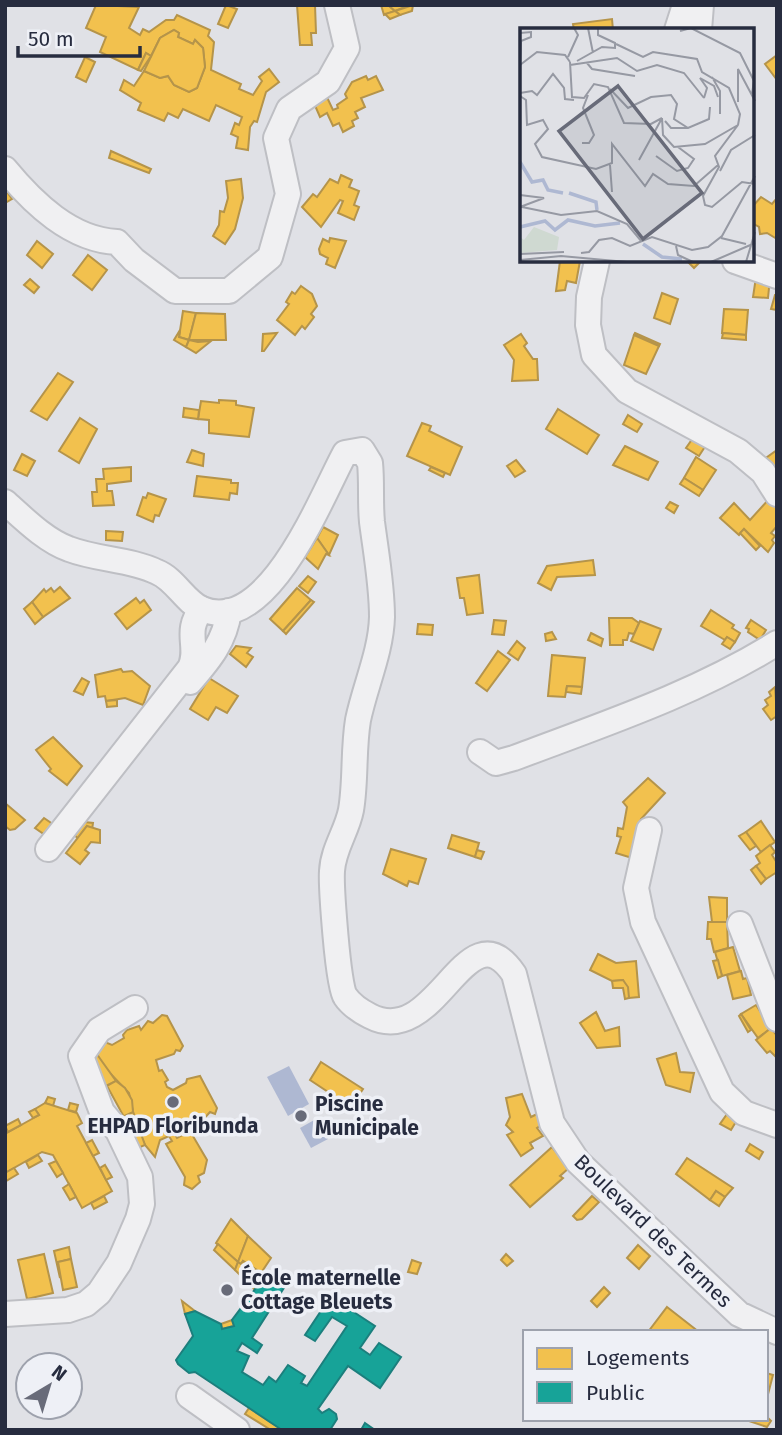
<svg xmlns="http://www.w3.org/2000/svg" width="782" height="1435" viewBox="0 0 782 1435" font-family="'Fira Sans',sans-serif">
<style>
.water{fill:#aeb8d2}
.homes{fill:#f2c14e;stroke:#b5944a;stroke-width:2}
.public{fill:#17a398;stroke:#1c7f7d;stroke-width:2}
.lines{fill:none;stroke-linecap:round;stroke-linejoin:round}
.minor-casing{stroke:#bebfc4;stroke-width:28}
.minor{stroke:#f0f0f2;stroke-width:24}
.poi-dot{fill:#686b79;stroke:#eef0f6;stroke-width:2.5}
.labels{text-anchor:middle;stroke-width:7;stroke-linejoin:round;paint-order:stroke}
.poi-label{font-size:21px;font-weight:bold;fill:#272c3f;stroke:#eef0f6;text-anchor:start}
.street-label{font-size:21px;fill:#272c3f;stroke:#eef0f6}
.inset-river{fill:none;stroke:#aeb8d2;stroke-width:3.5}
.inset-road{fill:none;stroke:#9699a3;stroke-width:2}
.view{fill:#686b79;fill-opacity:0.15;stroke:#686b79;stroke-width:3.5}
.inset-edge{fill:none;stroke:#272c3f;stroke-width:3.5}
</style>
<rect width="100%" height="100%" fill="#e0e1e6"/>
<!-- water -->
<g class="water">
<polygon points="289,1066 309,1104 288,1116 267,1077"/>
<polygon points="316,1119 328,1139 311,1148 300,1128"/>
</g>
<!-- homes -->
<g class="homes">
<polygon points="96,5 139,7 129,28 140,35 143,29 149,32 166,20 174,20 177,15 210,30 208,36 214,42 211,70 241,84 239,89 253,95 262,81 259,77 269,69 279,82 266,92 257,122 254,121 250,127 248,150 236,148 238,137 231,134 235,123 239,125 242,117 216,105 209,121 183,109 178,118 168,113 164,121 138,110 141,103 120,90 124,80 134,86 144,71 160,78 168,76 174,85 189,92 197,88 205,67 203,48 195,40 193,44 178,37 179,33 174,30 160,38 151,56 146,53 138,70 100,52 106,37 86,28"/>
<polygon points="226,5 237,9 228,28 218,24"/>
<polygon points="297,5 315,5 316,33 311,33 312,45 300,45"/>
<polygon points="381,5 388,5 395,11 384,15"/>
<polygon points="388,5 410,5 395,11"/>
<polygon points="413,5 412,11 400,15 395,11"/>
<polygon points="395,11 400,15 390,19 385,14"/>
<polygon points="612,19 613,30 574,30 573,24"/>
<polygon points="174,30 179,33 178,37 193,44 195,40 203,48 205,67 197,88 189,92 174,85 168,76 160,78 144,71 160,38"/>
<polygon points="146,53 151,56 141,71 138,70"/>
<polygon points="777,55 777,80 765,64"/>
<polygon points="85,57 95,62 86,82 76,77"/>
<polygon points="366,76 368,80 376,76 383,90 361,98 365,107 355,112 358,118 352,121 354,126 343,132 339,123 333,126 327,113 320,117 313,101 324,91 333,110 338,108 337,105 347,98 345,94 352,82"/>
<polygon points="111,151 151,169 149,173 109,158"/>
<polygon points="341,175 352,180 349,187 359,191 354,205 359,207 354,220 338,213 343,201 340,200 321,227 302,207 313,194 317,197 330,179 338,183"/>
<polygon points="241,179 243,198 235,229 225,244 213,236 219,225 220,211 224,212 228,198 226,181"/>
<polygon points="5,189 12,199 5,203"/>
<polygon points="761,197 772,204 777,198 777,239 767,233 760,234 759,227 752,223 752,207"/>
<polygon points="330,238 346,241 335,268 326,264 328,258 320,254 319,249 323,239 329,242"/>
<polygon points="37,241 53,254 42,268 27,255"/>
<polygon points="88,255 107,270 92,290 73,275"/>
<polygon points="560,261 580,261 576,283 567,281 565,290 556,291"/>
<polygon points="687,261 701,261 694,268"/>
<polygon points="756,277 770,278 768,298 753,297"/>
<polygon points="30,279 39,287 34,293 24,285"/>
<polygon points="301,286 312,294 317,306 311,314 314,317 305,329 302,326 295,335 277,320 289,304 286,302 292,292 295,294"/>
<polygon points="662,293 678,299 670,324 654,318"/>
<polygon points="775,295 777,295 777,310 771,309"/>
<polygon points="724,309 748,310 746,335 722,333"/>
<polygon points="183,311 196,313 189,340 179,337"/>
<polygon points="196,313 225,314 226,340 189,340"/>
<polygon points="180,330 179,337 189,340 186,347 174,340"/>
<polygon points="277,333 264,351 262,351 263,334"/>
<polygon points="635,333 660,344 659,346 634,335"/>
<polygon points="723,333 746,335 746,340 722,338"/>
<polygon points="521,334 527,343 524,346 533,359 537,359 538,380 512,381 514,360 504,345"/>
<polygon points="634,335 659,346 646,374 624,365"/>
<polygon points="189,340 198,342 211,341 196,353 186,347"/>
<polygon points="58,373 73,382 47,420 31,411"/>
<polygon points="219,400 236,401 236,405 254,408 249,437 209,433 209,420 198,419 201,401 219,403"/>
<polygon points="184,408 199,410 198,419 183,417"/>
<polygon points="558,409 599,435 587,454 546,429"/>
<polygon points="628,415 642,424 637,432 623,424"/>
<polygon points="80,418 97,429 79,463 59,451"/>
<polygon points="422,423 431,426 429,431 462,447 450,475 407,456"/>
<polygon points="693,438 706,445 699,456 686,448"/>
<polygon points="625,446 658,462 648,480 613,465"/>
<polygon points="192,450 204,454 203,466 187,462"/>
<polygon points="777,450 777,477 763,460"/>
<polygon points="22,454 35,461 27,476 14,470"/>
<polygon points="696,457 716,470 703,490 684,478"/>
<polygon points="516,460 525,471 515,477 507,466"/>
<polygon points="131,467 131,481 107,484 107,491 112,491 114,505 93,506 92,492 97,492 96,479 104,479 103,469"/>
<polygon points="431,467 445,473 443,477 429,470"/>
<polygon points="197,476 231,480 231,483 238,483 237,494 230,493 229,500 194,496"/>
<polygon points="684,478 703,490 699,496 680,484"/>
<polygon points="148,493 166,499 159,516 155,515 153,522 137,515 143,497 146,498"/>
<polygon points="769,499 777,509 777,526 771,533 775,536 772,540 774,543 768,552 744,529 739,535 720,518 734,503 750,520"/>
<polygon points="670,502 678,506 674,513 666,508"/>
<polygon points="323,527 338,535 329,555 317,538"/>
<polygon points="744,529 760,546 756,550 740,533"/>
<polygon points="106,531 123,532 122,541 106,540"/>
<polygon points="317,538 329,555 326,554 318,569 305,557"/>
<polygon points="593,560 595,575 557,577 551,590 538,583 547,566"/>
<polygon points="479,575 483,613 467,615 464,598 460,598 457,578"/>
<polygon points="308,576 316,582 308,593 299,586"/>
<polygon points="60,587 70,598 43,617 32,602 44,589 46,592 51,588 54,592"/>
<polygon points="297,588 311,600 283,631 270,619"/>
<polygon points="136,598 140,603 144,600 151,610 127,629 115,614"/>
<polygon points="311,600 314,602 286,634 283,631"/>
<polygon points="32,602 43,617 35,624 24,609"/>
<polygon points="711,610 734,625 732,628 740,633 735,642 727,637 725,640 701,626"/>
<polygon points="609,618 632,618 639,623 634,634 629,633 627,640 623,640 623,645 610,645"/>
<polygon points="494,620 506,621 504,635 492,634"/>
<polygon points="751,620 766,630 760,640 748,632 749,629 746,628"/>
<polygon points="640,621 661,629 653,650 631,641"/>
<polygon points="418,624 433,625 432,635 417,634"/>
<polygon points="552,632 556,639 546,641 545,634"/>
<polygon points="591,633 603,639 601,646 588,640"/>
<polygon points="727,637 735,642 730,649 722,644"/>
<polygon points="517,641 525,648 518,660 508,653"/>
<polygon points="236,646 251,648 247,653 253,657 246,667 230,654"/>
<polygon points="498,651 510,660 487,691 476,683"/>
<polygon points="552,655 585,658 582,687 567,686 565,697 548,696"/>
<polygon points="121,669 123,672 132,671 150,686 143,705 125,698 106,701 105,696 98,697 95,675"/>
<polygon points="82,678 89,682 83,695 74,691"/>
<polygon points="209,678 238,696 227,713 216,707 208,720 190,709"/>
<polygon points="567,686 582,687 581,694 566,692"/>
<polygon points="775,687 777,716 771,720 763,709 768,705 765,700 771,696 769,692"/>
<polygon points="117,700 117,706 107,707 106,701"/>
<polygon points="53,737 82,766 67,785 49,771 51,769 36,750"/>
<polygon points="648,778 665,793 641,819 632,858 616,853 621,837 617,836 618,828 623,829 627,807 623,802"/>
<polygon points="5,803 25,820 15,829 10,830 5,826"/>
<polygon points="44,818 54,825 45,835 35,828"/>
<polygon points="761,821 775,842 761,852 746,832"/>
<polygon points="84,822 93,823 92,830 87,826 78,838 74,835"/>
<polygon points="87,826 100,830 100,843 91,842 85,850 89,853 80,864 66,853"/>
<polygon points="746,832 756,846 750,850 739,836"/>
<polygon points="452,835 479,843 475,857 448,848"/>
<polygon points="770,845 775,852 772,855 777,863 777,872 766,879 756,866 760,863 756,856"/>
<polygon points="391,849 426,859 418,884 409,881 407,886 383,874"/>
<polygon points="477,850 484,852 481,859 475,857"/>
<polygon points="756,866 766,879 761,884 751,870"/>
<polygon points="709,897 727,898 727,922 712,922"/>
<polygon points="708,922 727,922 728,948 714,952 711,939 707,939"/>
<polygon points="733,947 740,971 722,976 715,952"/>
<polygon points="598,954 616,963 636,961 639,997 629,998 623,980 612,981 590,970"/>
<polygon points="718,960 722,976 718,978 713,961"/>
<polygon points="741,971 743,979 747,978 751,995 733,999 727,975"/>
<polygon points="623,980 628,987 629,998 625,999 623,988 613,988 612,981"/>
<polygon points="756,1005 771,1028 758,1038 741,1014"/>
<polygon points="596,1012 605,1031 619,1027 620,1046 597,1048 580,1023"/>
<polygon points="741,1014 751,1030 748,1032 739,1016"/>
<polygon points="162,1015 167,1016 183,1046 180,1051 176,1050 174,1054 156,1060 159,1071 162,1070 168,1080 165,1082 167,1087 173,1090 186,1083 187,1079 200,1076 217,1108 215,1114 210,1112 202,1121 198,1120 174,1133 177,1138 190,1131 207,1160 204,1173 198,1176 200,1182 192,1189 184,1185 185,1177 166,1144 172,1141 169,1136 160,1140 155,1157 145,1145 136,1125 129,1093 105,1068 95,1051 102,1034 107,1043 112,1045 124,1038 123,1035 127,1030 139,1026 141,1030 148,1021 153,1023"/>
<polygon points="771,1028 777,1036 777,1058 770,1051 767,1053 756,1040"/>
<polygon points="96,1053 116,1081 106,1086 89,1056"/>
<polygon points="676,1053 680,1072 694,1073 690,1092 666,1085 657,1059"/>
<polygon points="321,1062 363,1089 351,1107 310,1080"/>
<polygon points="116,1081 125,1088 132,1100 133,1112 124,1117 107,1086"/>
<polygon points="522,1094 531,1117 541,1112 544,1123 537,1128 543,1136 530,1143 533,1148 521,1156 507,1135 513,1132 506,1125 510,1117 506,1098"/>
<polygon points="48,1097 55,1099 53,1106 45,1103"/>
<polygon points="45,1103 77,1113 82,1123 77,1126 112,1191 82,1208 53,1155 42,1152 5,1173 5,1134 39,1115 35,1109"/>
<polygon points="70,1103 78,1105 76,1112 68,1110"/>
<polygon points="35,1109 39,1115 33,1118 29,1112"/>
<polygon points="133,1112 145,1145 138,1148 122,1117"/>
<polygon points="727,1114 737,1120 731,1130 720,1124"/>
<polygon points="18,1119 21,1125 8,1132 5,1126"/>
<polygon points="92,1140 99,1153 93,1156 86,1143"/>
<polygon points="750,1144 763,1152 759,1159 746,1151"/>
<polygon points="552,1147 569,1168 560,1176 563,1178 530,1207 510,1185"/>
<polygon points="38,1155 42,1161 29,1168 26,1162"/>
<polygon points="687,1158 733,1188 725,1197 716,1191 710,1200 676,1174"/>
<polygon points="56,1161 63,1173 57,1177 49,1164"/>
<polygon points="105,1165 112,1177 106,1180 100,1168"/>
<polygon points="14,1168 18,1174 6,1181 5,1173"/>
<polygon points="69,1184 76,1197 70,1200 63,1188"/>
<polygon points="716,1191 725,1197 719,1206 710,1200"/>
<polygon points="104,1196 107,1202 94,1209 91,1203"/>
<polygon points="592,1196 599,1202 582,1219 577,1220 573,1216"/>
<polygon points="231,1219 248,1236 238,1262 216,1243"/>
<polygon points="248,1236 271,1258 261,1273 243,1261 241,1264 238,1262"/>
<polygon points="218,1244 238,1262 235,1270 214,1250"/>
<polygon points="638,1245 650,1256 639,1269 627,1258"/>
<polygon points="69,1247 71,1259 58,1262 60,1278 54,1251"/>
<polygon points="44,1254 53,1293 27,1299 18,1260"/>
<polygon points="506,1254 513,1261 507,1266 501,1260"/>
<polygon points="71,1259 77,1287 63,1290 58,1262"/>
<polygon points="412,1260 421,1263 417,1274 408,1272"/>
<polygon points="243,1261 260,1272 256,1279 261,1283 256,1291 235,1270 238,1262 241,1264"/>
<polygon points="604,1287 610,1293 597,1307 591,1301"/>
<polygon points="182,1301 195,1311 185,1314"/>
<polygon points="667,1307 699,1332 648,1332"/>
<polygon points="232,1320 234,1326 222,1329 221,1324"/>
<polygon points="766,1373 773,1375 766,1402"/>
<polygon points="249,1408 281,1429 281,1430 271,1430 245,1414"/>
<polygon points="766,1416 771,1421 767,1427 743,1419 766,1419"/>
</g>
<!-- public -->
<g class="public">
<polygon points="268,1272 287,1283 252,1338 262,1345 257,1353 242,1343 237,1351 249,1356 242,1372 263,1385 269,1377 276,1382 288,1365 305,1376 301,1383 307,1386 347,1326 332,1317 315,1341 305,1335 327,1302 339,1310 343,1305 375,1326 360,1348 370,1355 379,1343 401,1357 380,1388 348,1366 318,1409 322,1413 329,1409 336,1414 337,1419 330,1430 282,1430 195,1372 189,1373 178,1364 176,1360 193,1336 185,1314 195,1311 221,1324 222,1329 234,1326 232,1320"/>
<polygon points="365,1423 375,1430 361,1430"/>
</g>
<g class="lines">
<defs>
<g id="minor">
<polyline points="677,30 685,5"/>
<polyline points="699,30 701,5"/>
<path d="M5,169C33,203 71,240 117,242L134,260L175,291H229L270,257L288,194L276,138L289,109L328,82L347,48L337,5"/>
<polyline points="597,261 589,297 588,325 594,355 627,391 738,451 763,472 777,494"/>
<polyline points="735,261 777,276"/>
<path d="M5,502C24,519 46,541 69,549C98,560 130,559 157,572C175,579 185,602 202,609C268,637 322,495 345,453L362,450L370,463C372,483 370,502 372,522C376,553 382,585 382,617C381,652 365,686 358,720C353,750 356,781 351,810C347,831 333,849 332,871C331,886 338,987 345,996C351,1005 360,1011 370,1016C437,1051 466,903 514,974L552,1123L578,1162L739,1314L777,1332"/>
<path d="M190,682C210,659 225,641 229,611"/>
<path d="M480,752L496,763L514,758C604,724 695,694 777,643"/>
<polyline points="649,830 636,888 643,922 722,1092 744,1113 777,1125"/>
<path d="M48,849L190,668C200,646 183,632 202,609"/>
<polyline points="740,924 777,1019"/>
<polyline points="5,1314 68,1310 86,1304 99,1293 119,1263 138,1219 142,1204 140,1177 118,1131 102,1112 81,1056 99,1030 135,1008"/>
<polyline points="189,1396 237,1430"/>
</g>
</defs>
<!-- minor casing -->
<use href="#minor" class="minor-casing"/>
<!-- minor -->
<use href="#minor" class="minor"/>
</g>
<!-- markers -->
<g class="poi-dot">
<circle cx="173" cy="1102" r="7"/>
<circle cx="301" cy="1116" r="7"/>
<circle cx="227" cy="1290" r="7"/>
</g>
<g class="labels">
<!-- poi labels -->
<g class="poi-label">
<text x="315" y="1111">Piscine<tspan x="315" dy="24">Municipale</tspan></text>
<text x="173" y="1133" text-anchor="middle">EHPAD Floribunda</text>
<text x="241" y="1285">École maternelle<tspan x="241" dy="24">Cottage Bleuets</tspan></text>
</g>
<!-- street labels -->
<g class="street-label">
<text transform="translate(653 1231) rotate(44)" y="7">Boulevard des Termes</text>
</g>
</g>
<!-- overview -->
<g transform="translate(520 28)">
<rect width="234" height="234" fill="#e0e1e6"/>
<path d="M14,199L39,209L37,222L0,225V209L4,212Z" fill="#cfd9d1"/>
<path class="inset-river" d="M0,134L12,154L23,152L28,162L43,165M49,165L76,174L77,182M0,199L25,193L35,202L48,192L75,198L100,195M123,216L142,229L162,231"/>
<path class="inset-road" d="M68,0L73,25M160,3L171,0L220,25L234,53L232,66M0,5L11,4V9L1,13L0,34M96,16L123,29L133,24L177,31L182,44L209,60L220,86L218,97M48,29L58,7L54,0M57,33L82,19L95,20V15L78,7V0M50,34L52,69L64,70L74,56L88,59L104,95L131,96L142,90M67,35L72,41L115,48M0,37L17,24L45,27L50,34M50,37L97,30L117,43L137,37L164,45L184,70M192,49L200,63V86M90,61L108,80L131,69L151,67L157,76L154,91L168,100M0,65L12,63L17,67L33,46L44,60L45,71L54,72M0,68L6,72L7,97L23,92L28,101L15,116L22,129L76,141L92,135V116L125,158L133,146L148,156L174,158L198,137M184,70L187,60L180,50L194,58L198,69M218,74V41L235,73M142,90L143,107L154,119L185,116L218,97L195,128L199,139L183,168L185,177L192,179L222,154L235,156M145,93L151,100H168L189,91L190,79M62,115H69L74,107L63,80L68,67M136,128L157,143L168,140L174,131L158,119M119,132L141,92M90,137L92,164M200,143L211,122L235,107M0,167L24,170L0,179M2,179L41,187L77,183L107,196L122,214M201,210L226,216M156,218L158,227L173,234M61,225L69,224L79,212L92,210L110,218L132,209L172,222L188,219L202,208L235,148M0,226L44,224M0,232L41,228L107,234M191,234L235,215M226,234L235,204"/>
<path class="view" d="M98,58L182,165L123,211L39,103Z"/>
<rect width="234" height="234" class="inset-edge"/>
</g>
<!-- border -->
<rect width="782" height="1435" fill="none" stroke="#272c3f" stroke-width="14"/>
<!-- legend -->
<rect x="523" y="1330" width="245" height="91" fill="#eef0f6" stroke="#9ea2ad" stroke-width="2"/>
<rect x="537" y="1348" width="35" height="21" fill="#f2c14e" stroke="#9ea2ad" stroke-width="2"/>
<text x="586" y="1365" font-size="21" fill="#272c3f">Logements</text>
<rect x="537" y="1382" width="35" height="21" fill="#17a398" stroke="#9ea2ad" stroke-width="2"/>
<text x="586" y="1400" font-size="21" fill="#272c3f">Public</text>
<!-- north arrow -->
<g transform="translate(49 1386) rotate(38)"><circle r="33" fill="#eef0f6" stroke="#9ea2ad" stroke-width="2"/>
<path d="M0-5L12 26L0 18L-12 26Z" fill="#686b79"/>
<text y="-10" font-size="19" font-weight="bold" text-anchor="middle" fill="#272c3f">N</text>
</g>
<!-- scale -->
<path d="M18 46v10h122v-10" fill="none" stroke="#272c3f" stroke-width="3.5"/>
<text x="28" y="46" font-size="21" fill="#272c3f" stroke="#eef0f6" stroke-width="5" paint-order="stroke">50 m</text>
</svg>
